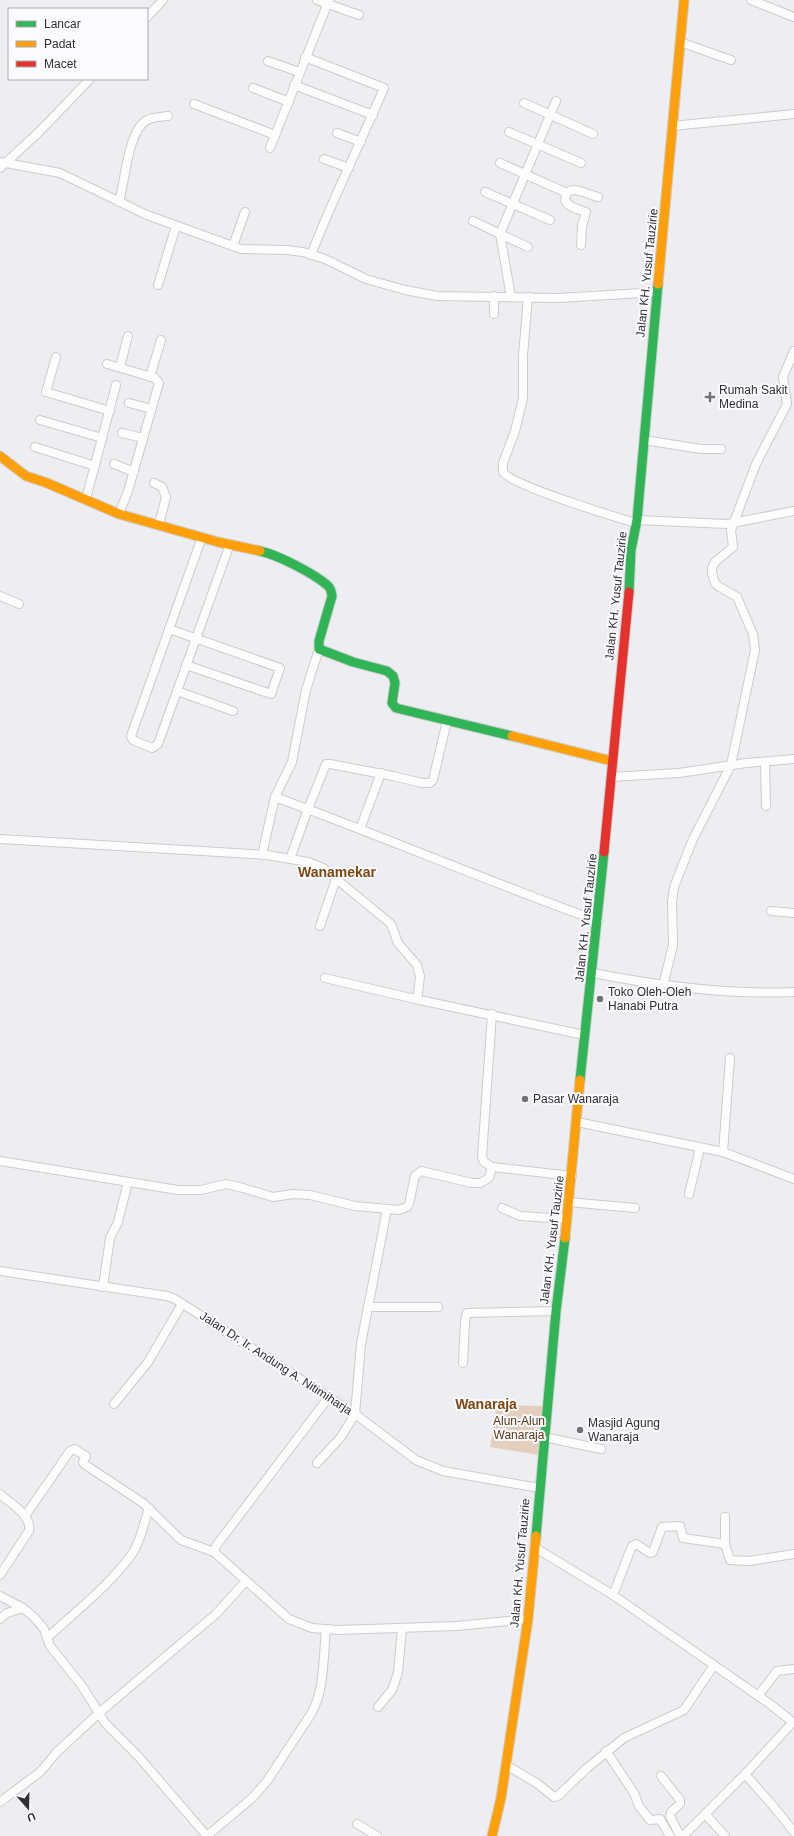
<svg xmlns="http://www.w3.org/2000/svg" width="794" height="1836" viewBox="0 0 794 1836" font-family="Arial,sans-serif">
<style>
.green{fill:#e4cebd}
.lines{fill:none;stroke-linecap:round;stroke-linejoin:round}
.street-casing{stroke:#ccccce;stroke-width:10}
.fast-casing{stroke:#ccccce;stroke-width:11}
.slow-casing{stroke:#ccccce;stroke-width:11}
.jam-casing{stroke:#ccccce;stroke-width:11}
.street{stroke:#fcfcfd;stroke-width:8}
.fast{stroke:#30b455;stroke-width:9}
.slow{stroke:#ff9f0a;stroke-width:9}
.jam{stroke:#e5322d;stroke-width:9}
.poi-dot{fill:#727275;stroke:#fafbff;stroke-width:1.5}
.labels{text-anchor:middle;stroke-width:4;stroke-linejoin:round;paint-order:stroke}
.street-label{font-size:12px;fill:#303032;stroke:#fafbff}
.poi-label{font-size:12px;fill:#303032;stroke:#fafbff;text-anchor:start}
.park-label{font-size:12px;fill:#5e360f;stroke:#fafbff}
.quarter-label{font-size:14px;font-weight:bold;fill:#7f470f;stroke:#fafbff}
</style>
<rect width="100%" height="100%" fill="#edeef1"/>
<!-- green -->
<polygon class="green" points="497,1405 544,1406 539,1455 490,1447"/>
<g class="lines">
<defs>
<g id="street">
<polyline points="317,0 359,15"/>
<polyline points="751,0 794,17"/>
<polyline points="147,17 163,0"/>
<polyline points="680,42 731,60"/>
<path d="M305,57L384,88C360,144 333,198 311,255"/>
<polyline points="268,61 299,72"/>
<polyline points="294,85 373,115"/>
<polyline points="253,88 289,102"/>
<polyline points="524,103 593,134"/>
<polyline points="194,104 275,135"/>
<polyline points="672,126 794,114"/>
<polyline points="509,132 581,163"/>
<polyline points="337,133 361,142"/>
<polyline points="270,148 329,0"/>
<polyline points="324,159 349,168"/>
<polyline points="0,162 60,173 147,215 241,249 286,250 303,252 325,259 366,279 405,290 437,296 559,298 658,292"/>
<polyline points="500,163 567,193"/>
<polyline points="0,168 39,132 90,79"/>
<polyline points="485,192 550,220"/>
<path d="M119,202C125,182 128,130 147,120C153,117 161,117 168,116"/>
<polyline points="473,221 500,234 556,101"/>
<path d="M581,245L582,226L586,212C578,209 562,206 566,196C567,192 570,190 573,190C581,190 590,195 598,197"/>
<polyline points="233,246 245,212"/>
<polyline points="158,285 176,226"/>
<polyline points="494,296 494,314"/>
<polyline points="511,297 500,234 528,247"/>
<path d="M528,297L523,355V398L515,431L503,463V472C511,485 615,517 636,523"/>
<polyline points="56,357 46,392 110,411"/>
<polyline points="107,364 155,378 159,383 128,491 119,514"/>
<polyline points="120,367 128,336"/>
<polyline points="150,377 161,340"/>
<polyline points="129,403 152,409"/>
<polyline points="40,420 102,438"/>
<polyline points="122,433 143,438"/>
<polyline points="644,440 701,449 721,449"/>
<polyline points="35,447 95,466"/>
<polyline points="114,464 134,472"/>
<polyline points="154,483 162,487 166,497 159,524"/>
<polyline points="86,499 116,385"/>
<polyline points="637,520 727,524 794,511"/>
<polyline points="202,537 131,736 133,740 152,748 158,744 230,544"/>
<polyline points="0,596 19,604"/>
<polyline points="169,629 280,668 271,694 186,665"/>
<polyline points="177,691 233,711"/>
<polyline points="765,762 766,806"/>
<polyline points="611,777 679,773 746,763 794,759"/>
<path d="M275,797C384,837 490,882 598,921"/>
<polyline points="360,829 381,773"/>
<polyline points="0,839 267,855 308,862 323,868 391,924 398,943 417,965 420,976 418,994 415,999 584,1035"/>
<polyline points="262,855 275,797 292,762 306,690 319,649"/>
<polyline points="290,859 308,809 326,764 330,764 393,776 422,783 430,783 433,780 447,721"/>
<polyline points="771,911 794,913"/>
<polyline points="320,926 336,879"/>
<path d="M593,973C659,986 726,995 794,992"/>
<polyline points="325,978 415,999"/>
<polyline points="663,986 673,945 672,902 674,887 693,839 731,765 755,650 753,634 737,597 718,586 715,583 712,573 712,568 715,562 733,547 731,530 756,464 787,404 783,377 794,351"/>
<polyline points="577,1122 723,1152 794,1179"/>
<polyline points="723,1152 730,1058"/>
<polyline points="0,1161 178,1190 201,1190 226,1184 243,1188 273,1197 293,1194 310,1195 355,1206 399,1210 407,1207 409,1204 415,1176 421,1171 472,1183 480,1183 489,1178 492,1167 484,1162 482,1157 492,1014"/>
<polyline points="492,1167 572,1176"/>
<polyline points="689,1194 700,1148"/>
<polyline points="568,1202 635,1208"/>
<polyline points="502,1208 520,1216 566,1219"/>
<polyline points="0,1271 167,1296 175,1299 355,1414 416,1460 443,1471 539,1488"/>
<polyline points="103,1287 110,1238 118,1222 128,1182"/>
<polyline points="368,1307 438,1307"/>
<polyline points="463,1363 465,1321 467,1313 556,1311"/>
<polyline points="328,1398 216,1546 214,1552 289,1619 312,1628 338,1630 457,1626 528,1619"/>
<polyline points="114,1404 148,1362 182,1304"/>
<polyline points="544,1437 601,1449"/>
<polyline points="317,1463 341,1437 355,1414 361,1344 387,1209"/>
<path d="M0,1494C11,1504 32,1515 29,1531L0,1575"/>
<polyline points="25,1516 70,1451 74,1449 86,1456 83,1462 84,1464 143,1503 181,1540 214,1552"/>
<polyline points="725,1517 725,1544 730,1560 749,1561 794,1554"/>
<polyline points="534,1547 613,1595 770,1704 794,1723"/>
<polyline points="613,1595 632,1546 636,1544 650,1553 653,1552 662,1527 680,1526 683,1538 725,1544"/>
<polyline points="0,1596 23,1608 34,1617 44,1629 50,1646 82,1686 99,1713 57,1752 40,1772 0,1802"/>
<polyline points="0,1619 7,1613 23,1608"/>
<path d="M47,1638C73,1614 112,1583 132,1554C141,1541 144,1523 149,1508"/>
<polyline points="758,1696 777,1671 794,1669"/>
<polyline points="378,1707 392,1690 398,1673 402,1628"/>
<polyline points="606,1751 634,1793 639,1806 650,1820 660,1819 670,1836"/>
<polyline points="506,1765 538,1784 554,1797 558,1796 587,1768 624,1738 684,1710 714,1665"/>
<polyline points="745,1774 774,1807 794,1832"/>
<polyline points="661,1776 680,1800 680,1804 671,1812 670,1816 680,1836"/>
<polyline points="705,1814 725,1836"/>
<polyline points="357,1824 377,1836"/>
<polyline points="207,1836 138,1756 105,1723 99,1713 216,1614 246,1581"/>
<path d="M207,1836L252,1798L267,1781L311,1714C325,1690 323,1657 326,1629"/>
<polyline points="683,1836 750,1769 793,1722"/>
</g>
<g id="fast">
<path d="M260,551C278,555 313,573 327,585C331,588 331,591 332,596L319,641V649L353,662L387,671L393,676L395,683L392,703L396,708L512,736"/>
<polyline points="629,592 631,550 637,520 658,284"/>
<polyline points="580,1080 604,852"/>
<polyline points="536,1536 556,1311 565,1238"/>
</g>
<g id="slow">
<polyline points="658,284 684,0"/>
<polyline points="0,456 26,476 47,483 119,514 218,542 260,551"/>
<polyline points="512,736 612,761"/>
<polyline points="565,1238 580,1080"/>
<polyline points="492,1836 501,1798 528,1619 536,1536"/>
</g>
<polyline id="jam" points="604,852 629,592"/>
</defs>
<!-- street casing -->
<use href="#street" class="street-casing"/>
<!-- fast casing -->
<use href="#fast" class="fast-casing"/>
<!-- slow casing -->
<use href="#slow" class="slow-casing"/>
<!-- jam casing -->
<use href="#jam" class="jam-casing"/>
<!-- street -->
<use href="#street" class="street"/>
<!-- fast -->
<use href="#fast" class="fast"/>
<!-- slow -->
<use href="#slow" class="slow"/>
<!-- jam -->
<use href="#jam" class="jam"/>
</g>
<!-- markers -->
<g class="poi-dot">
<path d="M708 391h4v4h4v4h-4v4h-4v-4h-4v-4h4z"/>
<circle cx="600" cy="999" r="4"/>
<circle cx="525" cy="1099" r="4"/>
<circle cx="580" cy="1430" r="4"/>
</g>
<g class="labels">
<!-- street labels -->
<g class="street-label">
<text transform="translate(647 273) rotate(-84)" y="4">Jalan KH. Yusuf Tauzirie</text>
<text transform="translate(616 596) rotate(-84)" y="4">Jalan KH. Yusuf Tauzirie</text>
<text transform="translate(586 918) rotate(-84)" y="4">Jalan KH. Yusuf Tauzirie</text>
<text transform="translate(552 1240) rotate(-83)" y="4">Jalan KH. Yusuf Tauzirie</text>
<text transform="translate(276 1363) rotate(33)" y="4">Jalan Dr. Ir. Andung A. Nitimiharja</text>
<text transform="translate(520 1563) rotate(-85)" y="4">Jalan KH. Yusuf Tauzirie</text>
</g>
<!-- poi labels -->
<g class="poi-label">
<text x="719" y="394">Rumah Sakit<tspan x="719" dy="14">Medina</tspan></text>
<text x="608" y="996">Toko Oleh-Oleh<tspan x="608" dy="14">Hanabi Putra</tspan></text>
<text x="533" y="1103">Pasar Wanaraja</text>
<text x="588" y="1427">Masjid Agung<tspan x="588" dy="14">Wanaraja</tspan></text>
</g>
<!-- park labels -->
<g class="park-label">
<text x="519" y="1425">Alun-Alun<tspan x="519" dy="14">Wanaraja</tspan></text>
</g>
<!-- quarter labels -->
<g class="quarter-label">
<text x="337" y="877">Wanamekar</text>
<text x="486" y="1409">Wanaraja</text>
</g>
</g>
<!-- legend -->
<rect x="8" y="8" width="140" height="72" fill="#fafbff" stroke="#a9aaad"/>
<rect x="16" y="21" width="20" height="6" fill="#30b455" stroke="#a9aaad"/>
<text x="44" y="28" font-size="12" fill="#303032">Lancar</text>
<rect x="16" y="41" width="20" height="6" fill="#ff9f0a" stroke="#a9aaad"/>
<text x="44" y="48" font-size="12" fill="#303032">Padat</text>
<rect x="16" y="61" width="20" height="6" fill="#e5322d" stroke="#a9aaad"/>
<text x="44" y="68" font-size="12" fill="#303032">Macet</text>
<!-- north arrow -->
<g transform="translate(28 1808) rotate(160)" stroke="#fafbff" stroke-width="3" paint-order="stroke">
<path d="M0-3L7 15L0 10L-7 15Z" fill="#303032"/>
<text y="-6" font-size="11" font-weight="bold" text-anchor="middle" fill="#303032">U</text>
</g>
</svg>
